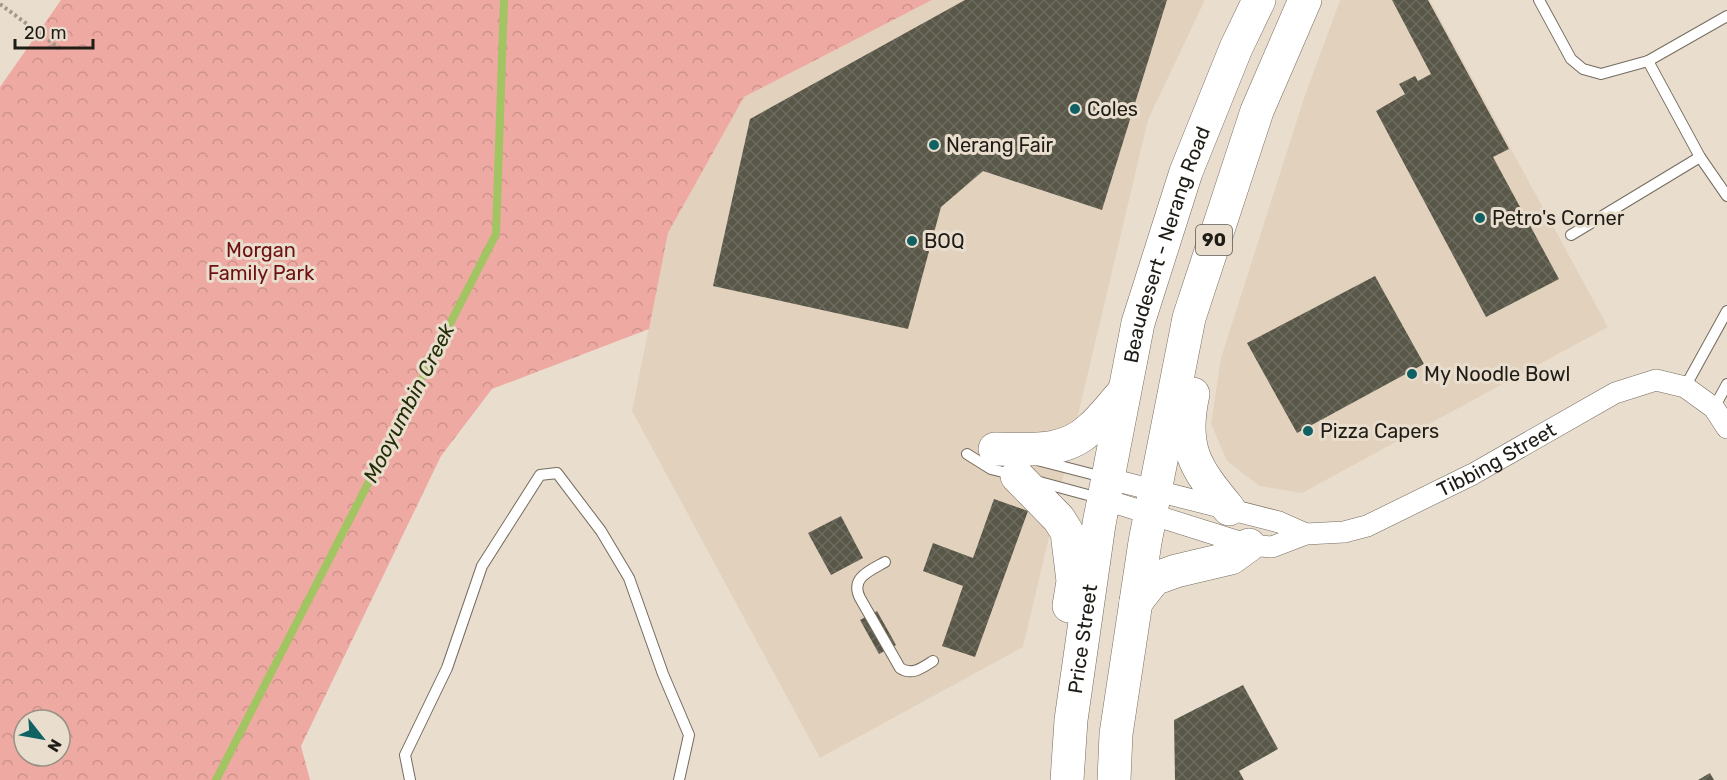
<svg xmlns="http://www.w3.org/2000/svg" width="1727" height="780" viewBox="0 0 1727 780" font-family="Rubik,sans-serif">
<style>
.built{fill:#e2d2bd}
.park{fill:url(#park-crowns);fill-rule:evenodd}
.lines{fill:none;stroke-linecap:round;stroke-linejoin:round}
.stream{stroke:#a2c463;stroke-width:8}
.building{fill:url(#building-cross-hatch)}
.service-casing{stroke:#756b5e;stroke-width:12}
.minor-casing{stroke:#756b5e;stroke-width:22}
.primary-casing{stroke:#756b5e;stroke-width:34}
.path{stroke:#a1998d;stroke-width:4;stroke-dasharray:3 3;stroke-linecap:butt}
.service{stroke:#fff;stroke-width:10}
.minor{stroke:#fff;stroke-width:21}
.primary{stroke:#fff;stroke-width:33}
.poi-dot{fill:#106164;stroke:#e9dece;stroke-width:2}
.labels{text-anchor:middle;stroke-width:6;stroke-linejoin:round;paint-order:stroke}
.shield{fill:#e9dece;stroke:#5c564d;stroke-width:1.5}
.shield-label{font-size:18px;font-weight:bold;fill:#1f1c16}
.poi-label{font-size:20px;fill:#1f1c16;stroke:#e9dece;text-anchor:start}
.street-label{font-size:20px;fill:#1f1c16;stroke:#e9dece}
.park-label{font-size:20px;fill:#6e1010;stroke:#e9dece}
.water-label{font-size:21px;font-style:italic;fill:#222e05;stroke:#e9dece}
</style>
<defs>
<pattern id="park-crowns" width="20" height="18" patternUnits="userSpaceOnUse" patternTransform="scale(1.5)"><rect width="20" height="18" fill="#eeaaa2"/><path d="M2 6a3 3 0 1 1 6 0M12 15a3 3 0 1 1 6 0" fill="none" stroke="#cc928b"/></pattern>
<pattern id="building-cross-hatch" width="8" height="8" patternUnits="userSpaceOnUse" patternTransform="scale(1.5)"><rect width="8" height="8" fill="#595748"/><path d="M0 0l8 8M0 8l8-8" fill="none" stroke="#6d6b5f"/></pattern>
</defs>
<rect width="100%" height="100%" fill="#e9dece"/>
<!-- built -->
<g class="built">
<polygon points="932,0 1205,0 1148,120 1023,647 820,758 632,411 668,233 744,97"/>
<polygon points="1340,0 1430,0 1608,327 1302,493 1259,486 1227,461 1211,424 1221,358 1304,98"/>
</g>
<!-- park -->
<path class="park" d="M61,0H932L744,97L668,233L649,329L492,389L441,456L301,746L310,780H0V87ZM24,720H60V756H24Z"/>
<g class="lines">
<!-- stream -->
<polyline class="stream" points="216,780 496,234 504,0"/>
</g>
<!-- building -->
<g class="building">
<polygon points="965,0 1167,0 1102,210 983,171 941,207 908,329 713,286 750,119"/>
<polygon points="1392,0 1428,0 1509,149 1493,157 1559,279 1486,317 1376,111 1405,94 1399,84 1415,76 1418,81 1431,74"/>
<polygon points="1375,276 1424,364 1297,433 1247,343"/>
<polygon points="994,499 1028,511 975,657 942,646 963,586 923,571 933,543 973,558"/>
<polygon points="841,516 863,558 831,575 808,533"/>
<polygon points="877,611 896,645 879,654 860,620"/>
<polygon points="1243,685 1278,749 1239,771 1244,780 1175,780 1174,720"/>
<polygon points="1710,773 1714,780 1698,780"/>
</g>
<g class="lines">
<defs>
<g id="service">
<polyline points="1539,0 1571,59 1583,69 1601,74 1648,61 1727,16"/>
<polyline points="1648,61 1700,157 1727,196"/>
<polyline points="1571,235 1700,157"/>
<polyline points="1685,387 1727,311"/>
<polyline points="1714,408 1727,384"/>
<polyline points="967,454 991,469 1015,475"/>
<polyline points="1037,460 1103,477"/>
<polyline points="1036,481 1099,498"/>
<path d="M885,562C869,571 850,578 860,598L900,668C912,676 922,668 933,661"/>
<polyline points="410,780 405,755 447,668 482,566 540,475 557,473 601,531 629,578 663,674 689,735 679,780"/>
</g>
<g id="minor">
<polyline points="1106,478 1279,522 1306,534"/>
<path id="s1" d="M1103,499L1249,545L1272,547L1306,534L1344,532L1367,526L1473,474L1615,393L1656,380L1685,387L1714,408L1727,428"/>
</g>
<g id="primary">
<path d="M1193,394C1181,448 1195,468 1229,509"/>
<path d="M995,449C1028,449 1064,454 1090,429C1102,419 1112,405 1122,394"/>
<polyline points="1017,476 1059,519 1067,532 1073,581 1069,606"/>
<polyline points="1136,602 1154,579 1176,571 1231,558 1249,545"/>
<path id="s2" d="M1067,780L1071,720L1099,524L1138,323L1186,172L1236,48L1259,0"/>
<polyline points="1114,780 1116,734 1145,542 1189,318 1257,111 1305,0"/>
</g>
</defs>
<!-- service casing -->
<use href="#service" class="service-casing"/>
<!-- minor casing -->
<use href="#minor" class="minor-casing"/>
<!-- primary casing -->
<use href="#primary" class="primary-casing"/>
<!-- path -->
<polyline class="path" points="0,4 62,50"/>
<!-- service -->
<use href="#service" class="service"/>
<!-- minor -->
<use href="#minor" class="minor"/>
<!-- primary -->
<use href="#primary" class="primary"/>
</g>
<!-- markers -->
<g class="poi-dot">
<circle cx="1075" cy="109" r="6"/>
<circle cx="934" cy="145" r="6"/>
<circle cx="1480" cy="218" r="6"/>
<circle cx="912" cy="241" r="6"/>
<circle cx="1412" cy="374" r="6"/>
<circle cx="1308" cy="431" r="6"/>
</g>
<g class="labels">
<!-- shield labels -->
<rect class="shield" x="1196" y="225" width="36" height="30" rx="4.5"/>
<g class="shield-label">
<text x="1214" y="246">90</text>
</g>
<!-- poi labels -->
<g class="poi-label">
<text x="1087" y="116">Coles</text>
<text x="946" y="152">Nerang Fair</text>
<text x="1492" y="225">Petro's Corner</text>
<text x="924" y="248">BOQ</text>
<text x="1424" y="381">My Noodle Bowl</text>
<text x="1320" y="438">Pizza Capers</text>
</g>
<!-- street labels -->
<g class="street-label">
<text dy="7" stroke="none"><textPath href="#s2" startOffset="546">Beaudesert - Nerang Road</textPath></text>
<text dy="7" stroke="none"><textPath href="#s1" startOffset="420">Tibbing Street</textPath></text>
<text dy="7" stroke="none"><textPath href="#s2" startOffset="142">Price Street</textPath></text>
</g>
<!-- park labels -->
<g class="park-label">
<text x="261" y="257">Morgan<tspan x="261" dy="23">Family Park</tspan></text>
</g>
<!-- water labels -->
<g class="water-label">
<text transform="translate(409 403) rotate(-63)" y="7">Mooyumbin Creek</text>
</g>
</g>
<!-- north arrow -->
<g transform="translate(42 738) rotate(121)"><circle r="28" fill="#e9dece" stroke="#989084" stroke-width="1.5"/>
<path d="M0-4.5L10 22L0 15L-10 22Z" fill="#106164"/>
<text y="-9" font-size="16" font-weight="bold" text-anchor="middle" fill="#1f1c16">N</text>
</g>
<!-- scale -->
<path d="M15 39v9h78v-9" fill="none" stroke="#1f1c16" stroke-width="3"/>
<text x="24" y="39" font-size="18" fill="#1f1c16" stroke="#e9dece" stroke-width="4.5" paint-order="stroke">20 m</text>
</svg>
